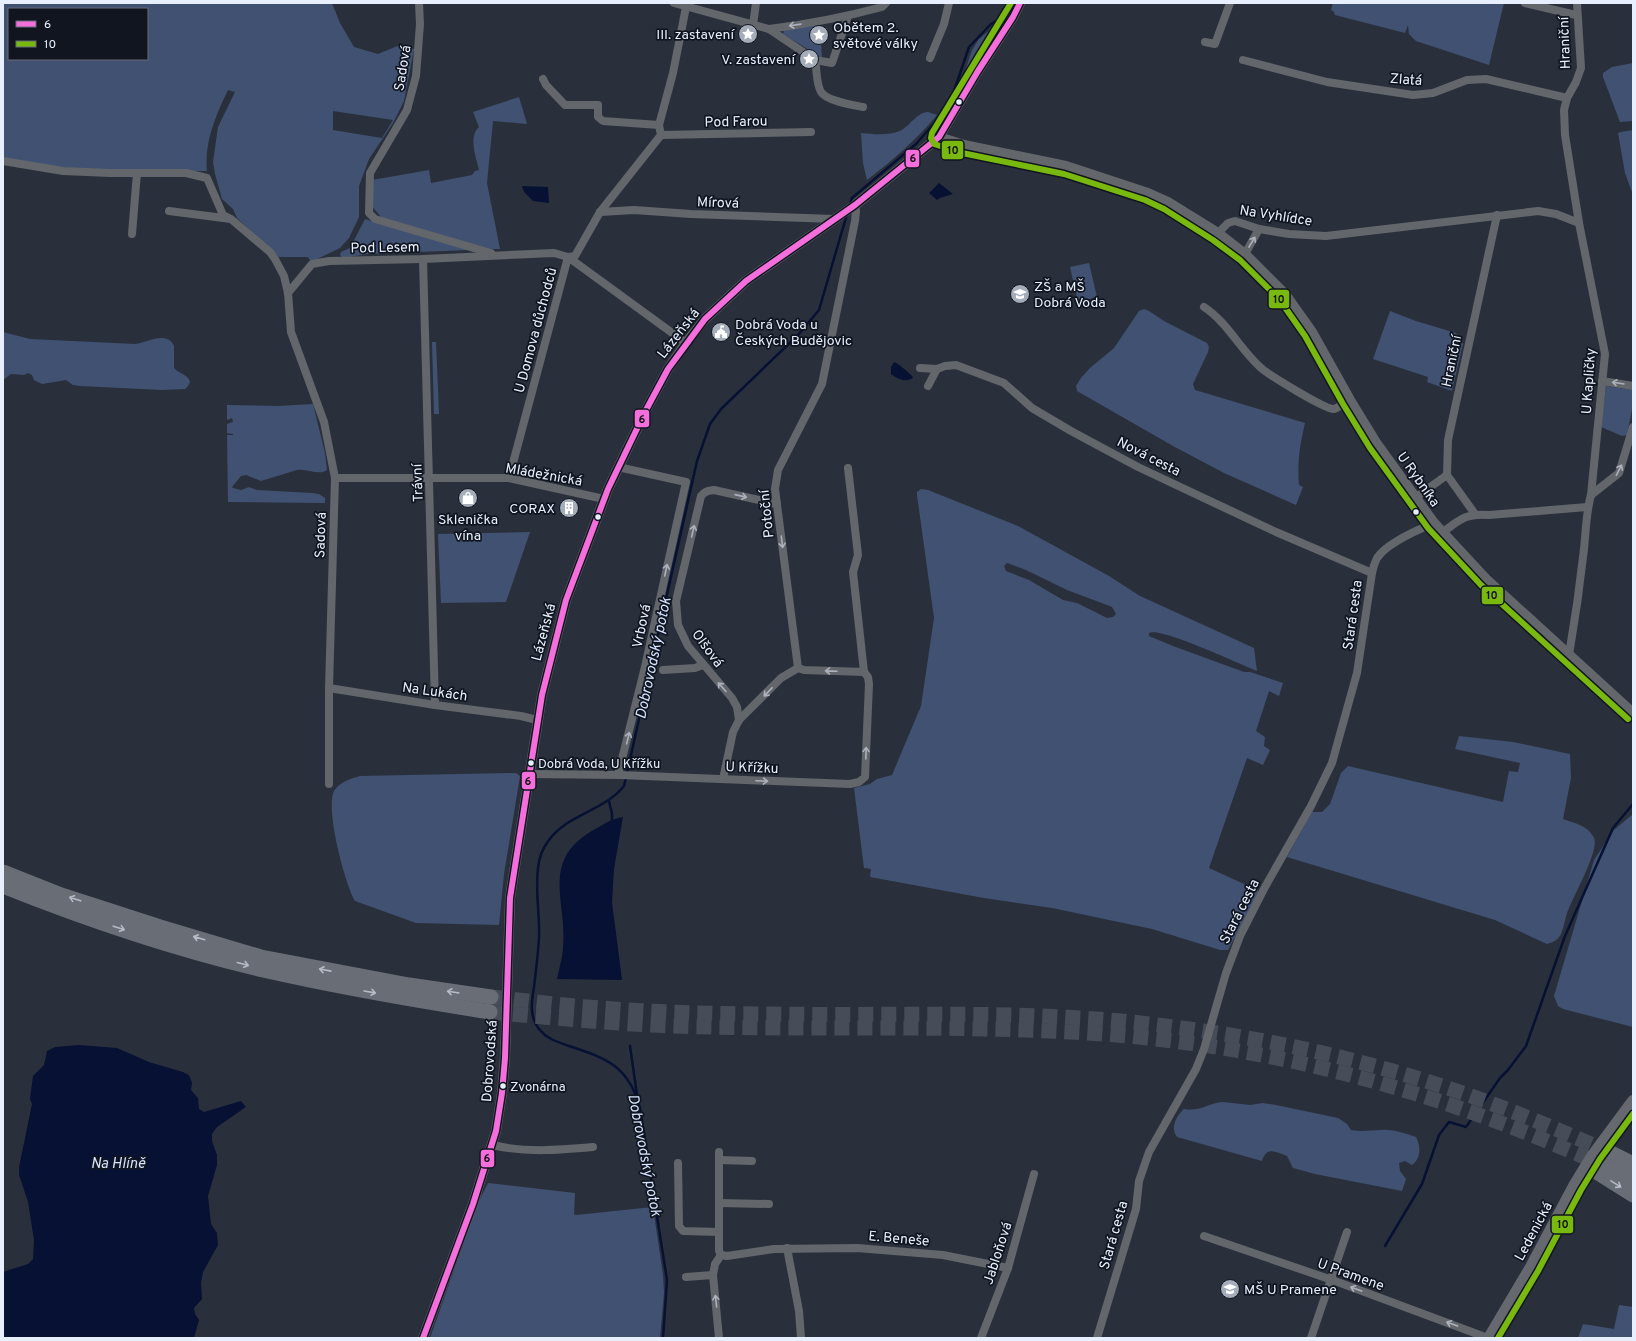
<svg xmlns="http://www.w3.org/2000/svg" width="1636" height="1341" viewBox="0 0 1636 1341" font-family="Overpass,sans-serif">
<style>
.green{fill:#405172;fill-rule:evenodd}
.water{fill:#061133}
.lines{fill:none;stroke-linecap:round;stroke-linejoin:round}
.stream{stroke:#061133;stroke-width:2.5}
.motorway-tunnel{stroke:#464d58;stroke-width:15;stroke-dasharray:15 8;stroke-linecap:butt}
.minor{stroke:#63666b;stroke-width:8}
.tertiary{stroke:#63666b;stroke-width:10}
.secondary{stroke:#65686f;stroke-width:12}
.motorway{stroke:#696d76;stroke-width:15}
.bus-1-casing{stroke:#10151f;stroke-width:9}
.bus-2-casing{stroke:#10151f;stroke-width:9}
.bus-1{stroke:#f46fdb;stroke-width:6}
.bus-2{stroke:#79b90f;stroke-width:6}
.oneway{stroke:#acb2bc}
.oneway2{stroke:#b5bcc8}
.bus-dot{fill:#e8f0ff;stroke:#10151f;stroke-width:1.5}
.labels{text-anchor:middle;stroke-width:3.5;stroke-linejoin:round;paint-order:stroke}
.bus-label{font-size:13px;fill:#e8f0ff;stroke:#10151f;text-anchor:start}
.poi-label{font-size:14px;fill:#e8f0ff;stroke:#10151f;text-anchor:start}
.street-label{font-size:14px;fill:#e8f0ff;stroke:#10151f}
.water-label{font-size:15px;font-style:italic;fill:#d3e2fe;stroke:#10151f}
.line-badge{stroke:#10151f;stroke-width:1.5}
.pale-badge-label{font-size:11px;text-anchor:middle;font-weight:bold;fill:#111}
</style>
<rect width="100%" height="100%" fill="#2a303b"/>
<!-- green -->
<g class="green">
<path d="M3,3H332L340,23L354,47L378,54L400,45L414,49L404,101L393,123L369,159L359,186V217L349,238L340,248L311,262L308,257H279L237,218L233,209L222,199L215,174L213,162L218,127L235,92L228,90C216,115 204,142 207,171L128,172L85,170L3,160ZM9,9H147V59H9ZM333,111L393,120L382,138L333,130Z"/>
<polygon points="1333,3 1504,3 1489,65 1416,41 1409,34 1408,25 1405,33 1335,15 1334,12 1331,10"/>
<polygon points="1000,22 957,95 972,50 979,39"/>
<polygon points="820,24 822,58 783,34 784,30"/>
<polygon points="1633,63 1633,121 1620,122 1603,77 1603,73 1612,67"/>
<path d="M519,97L527,124L493,121L487,183L500,249H490L381,217L371,205L372,180L429,170L431,183L472,175L475,171L479,170C476,157 468,137 479,127L473,112Z"/>
<path d="M928,112L937,115C916,140 893,160 867,180L863,163L861,133C873,134 888,136 900,131C911,125 916,113 928,112Z"/>
<polygon points="1633,130 1633,195 1625,173 1618,133 1621,132"/>
<polygon points="365,219 469,250 368,254 343,258 340,255 341,252 350,248"/>
<polygon points="1089,263 1097,297 1078,302 1070,267"/>
<path d="M1144,309L1149,311L1164,321L1207,343L1209,347L1208,352L1193,384L1195,390L1305,423C1300,444 1297,463 1299,485L1303,487L1296,505L1224,473L1173,446L1077,391L1076,386L1081,378L1090,368L1114,348L1139,311Z"/>
<polygon points="1390,311 1416,321 1456,333 1463,344 1452,391 1427,382 1428,377 1373,359"/>
<path d="M3,332L30,339L135,344C147,343 167,330 174,346V368C179,374 188,374 190,382L188,386L185,389L162,390L80,386L73,385L66,380L42,384L34,380L32,375L28,373L24,375L11,374L3,380Z"/>
<polygon points="432,342 436,342 439,414 434,414"/>
<polygon points="1606,386 1633,390 1633,404 1627,435 1622,436 1601,427"/>
<path d="M313,404L325,453L327,470C319,476 306,468 297,470L261,481L246,475L241,476L232,487L233,488L241,490L249,487L257,490L312,493L319,494L325,498V503L228,502L227,435H233V434L227,433V424L233,422L232,418L227,420V405L278,406Z"/>
<path d="M921,489L928,490L1018,526L1109,576L1140,596L1254,648L1257,671C1239,664 1161,627 1149,633V636L1173,646L1244,672H1250L1283,683L1279,696L1269,691L1256,731L1265,737L1264,746L1270,750L1263,765L1247,758L1209,868L1244,884L1253,886L1258,890V894L1228,950H1220L1152,929L1052,908L984,898L870,877L871,869L864,868L854,788L870,784L877,779L892,775L921,706L934,618L917,495V492ZM1007,563L1026,570L1067,590L1107,605L1112,607L1116,614L1113,617L1107,618L1077,603L1063,600L1029,580L1006,571L1004,566Z"/>
<polygon points="530,532 506,602 441,603 438,534"/>
<path d="M1459,736L1513,742L1570,754L1571,778L1563,819C1574,823 1589,826 1594,838C1600,850 1572,898 1567,913C1565,919 1564,927 1561,934C1558,940 1554,942 1547,944L1495,920L1287,857L1312,812H1322L1330,804L1341,773L1348,766L1503,802L1509,771L1518,772L1520,763L1455,749Z"/>
<path d="M516,773L520,776L504,874L499,925L416,923L355,901C345,884 325,809 334,791C338,783 352,778 360,776Z"/>
<polygon points="1633,814 1633,1027 1563,1009 1558,1006 1554,996 1594,860 1614,830"/>
<path d="M1223,1102L1250,1105L1263,1103L1276,1105L1338,1118L1347,1124L1351,1130C1362,1132 1371,1130 1382,1130C1393,1129 1406,1134 1416,1137C1421,1146 1421,1159 1412,1165L1405,1161L1399,1163L1400,1171L1406,1179L1402,1191L1315,1174L1293,1168L1287,1156C1275,1152 1267,1146 1262,1161L1177,1137C1170,1128 1176,1116 1184,1109C1201,1112 1208,1103 1223,1102Z"/>
<polygon points="488,1183 575,1193 574,1214 576,1215 653,1207 663,1275 664,1293 660,1338 430,1338 477,1205"/>
<polygon points="1619,1305 1633,1307 1633,1338 1578,1338 1583,1324 1614,1329"/>
</g>
<!-- water -->
<g class="water">
<polygon points="939,183 953,194 940,198 937,200 929,193"/>
<polygon points="522,186 548,187 549,203 533,201 524,192"/>
<path d="M894,362C898,363 908,372 912,376L913,378C905,383 898,379 891,374V367Z"/>
<path d="M623,817L614,869L612,902L622,980L557,979C559,969 562,959 563,949C568,903 540,863 590,832C601,826 610,819 623,817Z"/>
<polygon points="79,1045 117,1048 149,1062 183,1072 189,1075 192,1083 191,1090 198,1098 199,1109 204,1112 241,1101 246,1107 217,1127 212,1134 212,1141 217,1155 217,1165 208,1196 211,1224 217,1233 218,1245 203,1272 201,1283 202,1299 194,1308 195,1314 199,1320 194,1338 3,1338 3,1272 28,1264 33,1259 34,1240 28,1202 19,1175 19,1167 32,1104 30,1099 33,1076 44,1065 47,1051 55,1047"/>
</g>
<g class="lines">
<!-- stream -->
<g class="stream">
<polyline points="850,204 852,198 916,144 939,118 953,94 969,47 991,24 1011,12"/>
<polyline points="609,801 612,814 612,822"/>
<polyline points="630,1046 637,1095"/>
<polyline points="1385,1246 1422,1184 1439,1135 1449,1122 1466,1127 1500,1078 1508,1070 1526,1046 1565,936 1613,828 1633,804"/>
<path d="M663,1338L667,1280L640,1108C629,1066 606,1058 569,1046C558,1042 547,1039 540,1030C535,1025 533,1018 532,1011C531,1003 533,994 534,987C536,970 538,954 539,938C540,915 535,892 538,868C539,858 542,849 549,840C568,814 604,811 624,786L697,461L710,424L721,409L798,335L819,310L847,214"/>
</g>
<!-- motorway-tunnel -->
<g class="motorway-tunnel">
<path d="M491,997C524,1000 556,1005 588,1007C649,1012 710,1014 771,1014C891,1016 1012,1010 1131,1022C1218,1031 1305,1046 1389,1070C1465,1091 1537,1120 1609,1152"/>
<path d="M490,1012C563,1019 637,1026 711,1027C849,1030 989,1024 1127,1036C1293,1051 1450,1096 1602,1165"/>
</g>
<!-- minor -->
<g class="minor">
<polyline points="419,3 420,24 416,76 407,110 370,173 369,213 375,219 491,253"/>
<polyline points="674,3 769,29 815,60 832,63 848,16"/>
<polyline points="1525,3 1576,15"/>
<polyline points="753,25 756,3"/>
<path d="M769,29C808,24 845,17 882,7L886,3"/>
<polyline points="1205,42 1215,44 1230,3"/>
<polyline points="930,58 944,24 949,3"/>
<path d="M815,60C817,69 816,84 821,92C827,101 852,105 863,107"/>
<polyline points="1243,60 1327,82 1413,95 1433,93 1467,80 1486,79 1567,98"/>
<polyline points="543,79 546,85 565,105 598,105 598,117 603,121 659,125"/>
<polyline points="661,135 811,132"/>
<polyline points="3,161 63,171 110,173 186,173 207,178 223,215 229,218"/>
<polyline points="169,211 231,219 270,252 275,259 284,276 288,293 291,332 324,422 335,478 329,688 329,784"/>
<polyline points="600,212 634,210 691,214 834,219"/>
<polyline points="1218,233 1228,223 1235,221 1259,229 1289,234 1326,236 1538,211 1556,214 1579,223"/>
<polyline points="132,234 137,173"/>
<polyline points="1245,254 1259,229"/>
<polyline points="568,257 575,256 600,212 661,135 659,125 673,73 686,7"/>
<polyline points="423,259 435,705"/>
<polyline points="288,293 312,264 329,261 423,259 554,253 568,257 686,343"/>
<path d="M1204,307C1227,322 1240,349 1260,367C1267,374 1326,410 1334,409C1339,407 1345,403 1350,400"/>
<polyline points="920,368 937,369 945,366 956,365 1004,383 1032,408 1071,431 1138,467 1276,532 1372,573"/>
<polyline points="1602,381 1633,386"/>
<polyline points="928,386 937,369"/>
<polyline points="1447,475 1475,514"/>
<polyline points="335,478 509,478 604,499"/>
<polyline points="509,478 568,257"/>
<polyline points="1591,495 1619,473 1633,427"/>
<polyline points="1415,498 1447,475 1448,440 1497,215"/>
<path d="M1442,533C1460,519 1466,513 1489,515L1587,507"/>
<path d="M1569,655C1575,620 1580,585 1584,549C1586,531 1586,512 1591,495L1605,354L1579,223L1565,135L1564,110L1567,98L1576,82L1581,68L1577,3"/>
<polyline points="798,668 775,489 778,470 822,384 855,221 856,211 855,205"/>
<polyline points="798,668 804,670 864,672"/>
<polyline points="663,670 695,668 703,665"/>
<polyline points="329,688 435,705 521,716 537,720"/>
<path d="M739,720L737,707L732,698L688,646L678,625L676,601L701,496C705,491 708,491 714,490L777,504"/>
<polyline points="529,774 620,775 850,784 859,782 865,777 869,684 868,677 864,672 853,572 858,555 848,468"/>
<polyline points="618,775 644,671 686,482 618,467"/>
<polyline points="723,779 733,732 739,720 781,678 798,668"/>
<path d="M493,1145C525,1153 560,1150 593,1147"/>
<polyline points="719,1152 719,1251 721,1255"/>
<polyline points="719,1160 752,1161"/>
<polyline points="678,1163 679,1226 683,1231 719,1232"/>
<polyline points="719,1203 769,1204"/>
<polyline points="1204,1236 1335,1281 1488,1338"/>
<polyline points="787,1248 799,1311 801,1338"/>
<polyline points="721,1255 727,1256 774,1249 857,1248 943,1255 1008,1268"/>
<polyline points="686,1277 713,1275"/>
<polyline points="719,1338 713,1275 715,1264 721,1255"/>
<polyline points="981,1338 1008,1268 1034,1174"/>
<path d="M1097,1338L1136,1209L1139,1181L1149,1152L1196,1069L1204,1049L1226,973L1240,936L1265,887L1311,806L1332,763L1357,673L1372,573C1373,568 1375,562 1377,558C1387,543 1417,530 1434,523"/>
<polyline points="1311,1338 1347,1232"/>
</g>
<!-- tertiary -->
<g class="tertiary">
<polyline points="939,137 964,145 1066,166 1148,193 1168,202 1218,233 1245,254 1285,294 1312,332 1350,400 1377,444 1434,523 1486,579 1633,713"/>
<polyline points="423,1338 473,1204 496,1131 502,1093 505,1058 510,898 542,695 566,600 608,489 646,410 668,369 686,343 705,319 746,281 855,205 939,137 978,71 1013,17 1020,3"/>
</g>
<!-- secondary -->
<polyline class="secondary" points="1489,1338 1531,1267 1574,1186 1593,1155 1633,1101"/>
<!-- motorway -->
<g class="motorway">
<polyline points="3,872 61,895 160,927 261,957 409,985 491,997"/>
<path d="M3,886C88,920 174,949 263,970C338,987 413,1000 490,1012"/>
<polyline points="1609,1152 1633,1164"/>
<polyline points="1602,1165 1633,1179"/>
<polyline points="1598,1173 1633,1195"/>
</g>
<defs>
<polyline id="bus-1" points="423,1338 473,1204 496,1131 502,1093 505,1058 510,898 542,695 566,600 608,489 646,410 668,369 705,319 746,281 855,205 939,137 978,71 1013,17 1020,3"/>
<g id="bus-2">
<polyline points="1011,3 932,133 931,138 934,144 962,153 1064,174 1145,200 1164,209 1213,240 1240,260 1279,299 1305,336 1343,404 1370,448 1428,528 1481,585 1628,719"/>
<polyline points="1498,1338 1538,1271 1581,1190 1600,1159 1633,1114"/>
</g>
</defs>
<!-- bus-1 casing -->
<use href="#bus-1" class="bus-1-casing"/>
<!-- bus-2 casing -->
<use href="#bus-2" class="bus-2-casing"/>
<!-- bus-1 -->
<use href="#bus-1" class="bus-1"/>
<!-- bus-2 -->
<use href="#bus-2" class="bus-2"/>
</g>
<!-- one-way arrows -->
<defs><path id="oneway-shaft" d="M-6 0H5M1.5-3L5.5 0L1.5 3" fill="none" stroke-width="1.6" stroke-linecap="round" stroke-linejoin="round"/></defs>
<g class="oneway">
<use href="#oneway-shaft" transform="translate(795 25) rotate(172)"/>
<use href="#oneway-shaft" transform="translate(1252 242) rotate(-59)"/>
<use href="#oneway-shaft" transform="translate(1618 383) rotate(-171)"/>
<use href="#oneway-shaft" transform="translate(1619 470) rotate(-63)"/>
<use href="#oneway-shaft" transform="translate(741 496) rotate(13)"/>
<use href="#oneway-shaft" transform="translate(693 531) rotate(-77)"/>
<use href="#oneway-shaft" transform="translate(782 542) rotate(83)"/>
<use href="#oneway-shaft" transform="translate(666 570) rotate(-78)"/>
<use href="#oneway-shaft" transform="translate(831 671) rotate(-178)"/>
<use href="#oneway-shaft" transform="translate(722 687) rotate(-132)"/>
<use href="#oneway-shaft" transform="translate(768 692) rotate(134)"/>
<use href="#oneway-shaft" transform="translate(628 738) rotate(-76)"/>
<use href="#oneway-shaft" transform="translate(866 753) rotate(-88)"/>
<use href="#oneway-shaft" transform="translate(762 781) rotate(2)"/>
<use href="#oneway-shaft" transform="translate(1356 1289) rotate(-160)"/>
<use href="#oneway-shaft" transform="translate(716 1301) rotate(-96)"/>
<use href="#oneway-shaft" transform="translate(1452 1324) rotate(-160)"/>
</g>
<g class="oneway2">
<use href="#oneway-shaft" transform="translate(75 899) rotate(-162)"/>
<use href="#oneway-shaft" transform="translate(119 928) rotate(18)"/>
<use href="#oneway-shaft" transform="translate(199 938) rotate(-164)"/>
<use href="#oneway-shaft" transform="translate(243 964) rotate(15)"/>
<use href="#oneway-shaft" transform="translate(325 970) rotate(-169)"/>
<use href="#oneway-shaft" transform="translate(370 992) rotate(10)"/>
<use href="#oneway-shaft" transform="translate(453 992) rotate(-171)"/>
<use href="#oneway-shaft" transform="translate(1616 1184) rotate(32)"/>
</g>
<!-- icons -->
<defs>
<symbol id="sight-disc" viewBox="-11 -11 22 22"><circle r="9.5" fill="#a6adba" stroke="#10151f"/><path d="M0-6L1.8-2.2L6-1.7L2.9 1.2L3.7 5.4L0 3.3L-3.7 5.4L-2.9 1.2L-6-1.7L-1.8-2.2Z" fill="#fff"/></symbol>
<symbol id="school-disc" viewBox="-11 -11 22 22"><circle r="9.5" fill="#a6adba" stroke="#10151f"/><path d="M0-5L7-2L0 1L-7-2ZM-4 1L0 2.5L4 1V4Q0 6-4 4Z" fill="#fff"/></symbol>
<symbol id="civic-disc" viewBox="-11 -11 22 22"><circle r="9.5" fill="#a6adba" stroke="#10151f"/><path d="M-.6-6.5H3V-4.5H.6V-3L4-1V1h2V6H-6V1h2V-1L-.6-3ZM-1.2 2.5V6h2.4V2.5Z" fill="#fff"/></symbol>
<symbol id="shop-disc" viewBox="-11 -11 22 22"><circle r="9.5" fill="#a6adba" stroke="#10151f"/><path d="M-5-2.5h2.3a2.7 3.5 0 0 1 5.4 0H5L5.5 6h-11ZM-1.5-2.5h3a1.5 2.3 0 0 0-3 0Z" fill="#fff"/></symbol>
<symbol id="building-disc" viewBox="-11 -11 22 22"><circle r="9.5" fill="#a6adba" stroke="#10151f"/><path d="M-4-6H4V6H1V3H-1V6H-4ZM-2.5-4.3h1.7v1.8h-1.7ZM.8-4.3h1.7v1.8H.8ZM-2.5-1h1.7V.8h-1.7ZM.8-1h1.7V.8H.8Z" fill="#fff"/></symbol>
</defs>
<g fill-rule="evenodd">
<use href="#sight-disc" x="737" y="23" width="22" height="22"/>
<use href="#sight-disc" x="808" y="24" width="22" height="22"/>
<use href="#sight-disc" x="798" y="48" width="22" height="22"/>
<use href="#school-disc" x="1009" y="283" width="22" height="22"/>
<use href="#civic-disc" x="710" y="321" width="22" height="22"/>
<use href="#shop-disc" x="457" y="487" width="22" height="22"/>
<use href="#building-disc" x="558" y="497" width="22" height="22"/>
<use href="#school-disc" x="1219" y="1278" width="22" height="22"/>
</g>
<!-- markers -->
<g class="bus-dot">
<circle cx="959" cy="102" r="3.5"/>
<circle cx="1416" cy="512" r="3.5"/>
<circle cx="598" cy="517" r="3.5"/>
<circle cx="531" cy="763" r="3.5"/>
<circle cx="503" cy="1086" r="3.5"/>
</g>
<g class="labels">
<!-- bus labels -->
<g class="bus-label">
<text x="538" y="768">Dobrá Voda, U Křížku</text>
<text x="510" y="1091">Zvonárna</text>
</g>
<!-- poi labels -->
<g class="poi-label">
<text x="833" y="32">Obětem 2.<tspan x="833" dy="16">světové války</tspan></text>
<text x="734" y="39" text-anchor="end">III. zastavení</text>
<text x="795" y="64" text-anchor="end">V. zastavení</text>
<text x="1034" y="291">ZŠ a MŠ<tspan x="1034" dy="16">Dobrá Voda</tspan></text>
<text x="735" y="329">Dobrá Voda u<tspan x="735" dy="16">Českých Budějovic</tspan></text>
<text x="555" y="513" text-anchor="end">CORAX</text>
<text x="468" y="524" text-anchor="middle">Sklenička<tspan x="468" dy="16">vína</tspan></text>
<text x="1244" y="1294">MŠ U Pramene</text>
</g>
<!-- street labels -->
<g class="street-label">
<text transform="translate(1564 43) rotate(-92)" y="5">Hraniční</text>
<text transform="translate(402 68) rotate(-81)" y="5">Sadová</text>
<text transform="translate(1406 79) rotate(4)" y="5">Zlatá</text>
<text transform="translate(736 121) rotate(-1)" y="5">Pod Farou</text>
<text transform="translate(718 202) rotate(2)" y="5">Mírová</text>
<text transform="translate(1276 215) rotate(9)" y="5">Na Vyhlídce</text>
<text transform="translate(385 247) rotate(-1)" y="5">Pod Lesem</text>
<text transform="translate(535 330) rotate(-75)" y="5">U Domova důchodců</text>
<text transform="translate(678 333) rotate(-52)" y="5">Lázeňská</text>
<text transform="translate(1451 361) rotate(-78)" y="5">Hraniční</text>
<text transform="translate(1588 381) rotate(-86)" y="5">U Kapličky</text>
<text transform="translate(1149 456) rotate(27)" y="5">Nová cesta</text>
<text transform="translate(544 474) rotate(10)" y="5">Mládežnická</text>
<text transform="translate(1419 479) rotate(55)" y="5">U Rybníka</text>
<text transform="translate(417 483) rotate(-92)" y="5">Trávní</text>
<text transform="translate(766 514) rotate(-96)" y="5">Potoční</text>
<text transform="translate(320 535) rotate(-88)" y="5">Sadová</text>
<text transform="translate(1352 615) rotate(-82)" y="5">Stará cesta</text>
<text transform="translate(641 626) rotate(-78)" y="5">Vrbová</text>
<text transform="translate(543 632) rotate(-75)" y="5">Lázeňská</text>
<text transform="translate(708 648) rotate(54)" y="5">Olšová</text>
<text transform="translate(435 691) rotate(8)" y="5">Na Lukách</text>
<text transform="translate(752 767) rotate(2)" y="5">U Křížku</text>
<text transform="translate(1239 911) rotate(-63)" y="5">Stará cesta</text>
<text transform="translate(489 1061) rotate(-86)" y="5">Dobrovodská</text>
<text transform="translate(1533 1231) rotate(-62)" y="5">Ledenická</text>
<text transform="translate(1113 1235) rotate(-74)" y="5">Stará cesta</text>
<text transform="translate(899 1238) rotate(5)" y="5">E. Beneše</text>
<text transform="translate(997 1253) rotate(-72)" y="5">Jabloňová</text>
<text transform="translate(1351 1274) rotate(20)" y="5">U Pramene</text>
</g>
<!-- water labels -->
<g class="water-label">
<text transform="translate(653 658) rotate(-78)" y="5">Dobrovodský potok</text>
<text transform="translate(645 1155) rotate(79)" y="5">Dobrovodský potok</text>
<text x="118" y="1168">Na Hlíně</text>
</g>
</g>
<g class="line-badge">
<rect x="941" y="140" width="23" height="20" rx="4" fill="#79b90f"/>
<rect x="905" y="149" width="15" height="19" rx="4" fill="#f46fdb"/>
<rect x="1268" y="289" width="22" height="20" rx="4" fill="#79b90f"/>
<rect x="634" y="409" width="16" height="19" rx="4" fill="#f46fdb"/>
<rect x="1481" y="586" width="23" height="19" rx="4" fill="#79b90f"/>
<rect x="521" y="771" width="15" height="19" rx="4" fill="#f46fdb"/>
<rect x="480" y="1149" width="15" height="19" rx="4" fill="#f46fdb"/>
<rect x="1551" y="1215" width="23" height="19" rx="4" fill="#79b90f"/>
</g>
<g class="pale-badge-label">
<text x="953" y="154">10</text>
<text x="913" y="162">6</text>
<text x="1279" y="303">10</text>
<text x="642" y="423">6</text>
<text x="1492" y="599">10</text>
<text x="528" y="785">6</text>
<text x="487" y="1162">6</text>
<text x="1563" y="1228">10</text>
</g>
<!-- border -->
<rect width="1636" height="1341" fill="none" stroke="#e8f0ff" stroke-width="8"/>
<!-- legend -->
<rect x="8" y="8" width="140" height="52" fill="#10151f" stroke="#666d79"/>
<rect x="16" y="21" width="20" height="6" fill="#f46fdb" stroke="#666d79"/>
<text x="44" y="28" font-size="12" fill="#e8f0ff">6</text>
<rect x="16" y="41" width="20" height="6" fill="#79b90f" stroke="#666d79"/>
<text x="44" y="48" font-size="12" fill="#e8f0ff">10</text>
</svg>
